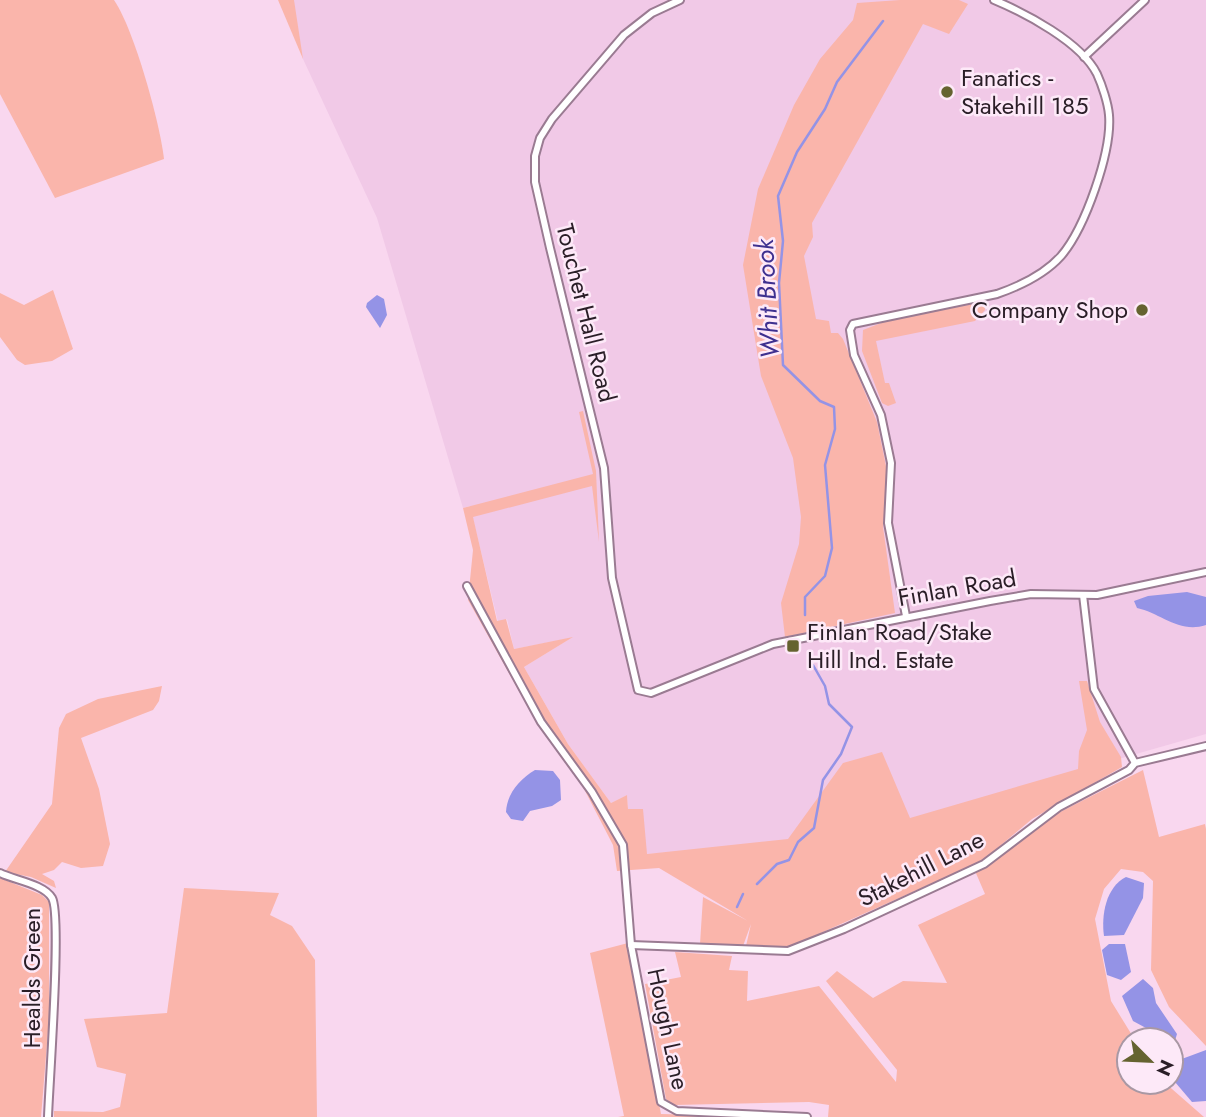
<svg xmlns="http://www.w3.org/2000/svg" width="1206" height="1117" viewBox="0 0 1206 1117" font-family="Jost,sans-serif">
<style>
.built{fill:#f1c9e7}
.green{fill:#fab5ab}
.water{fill:#9493e6}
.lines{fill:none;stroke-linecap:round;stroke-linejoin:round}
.stream{stroke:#9493e6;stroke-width:2.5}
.street-casing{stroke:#9a7b92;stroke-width:10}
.street{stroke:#fff;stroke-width:6}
.poi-dot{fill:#656330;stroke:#fde9f8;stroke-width:2.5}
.labels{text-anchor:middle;stroke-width:5;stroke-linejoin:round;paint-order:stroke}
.poi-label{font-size:24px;fill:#2a1e27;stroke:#fde9f8;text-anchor:start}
.street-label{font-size:24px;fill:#2a1e27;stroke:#fde9f8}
.water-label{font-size:26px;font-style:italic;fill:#3e308f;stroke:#fde9f8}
</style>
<rect width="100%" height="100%" fill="#f9d7ef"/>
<!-- built -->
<polygon class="built" points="288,0 1206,0 1206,734 909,819 882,753 788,843 647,854 628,809 627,795 611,803 568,744 524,667 571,638 514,649 507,619 498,622 470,506 463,508 377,218 303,59"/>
<!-- green -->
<g class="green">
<path d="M0,0H114C134,29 160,123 164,159L55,198L0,94Z"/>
<polygon points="278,0 294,0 303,59"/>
<polygon points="900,0 959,0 968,4 949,34 923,24 812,223 813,237 804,256 816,319 829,321 831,333 838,333 843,339 877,422 888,476 883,527 895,613 785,637 781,603 799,544 801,517 793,458 761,376 743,265 758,189 794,105 820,59 853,20 857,3"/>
<polygon points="53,290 73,349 52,361 25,365 17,360 0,337 0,293 24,305"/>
<polygon points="984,302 985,310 975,321 876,341 885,383 889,383 896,403 888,406 882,403 862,351 863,330 889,320"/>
<polygon points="583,411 596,471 599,542 592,486 473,517 497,621 506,619 514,649 573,637 524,667 568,744 611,803 627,795 628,809 643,809 647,854 788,839 843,763 882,752 910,818 1078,769 1079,751 1087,730 1079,681 1087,681 1100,722 1121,757 1122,767 1032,819 982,861 785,949 746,946 751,924 743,946 700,944 703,897 748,921 659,868 617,871 613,845 582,785 534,718 468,600 473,550 463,508 593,474 579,412"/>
<polygon points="162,686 159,701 153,710 81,738 99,789 110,844 103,866 81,868 62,862 54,870 42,874 54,881 56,888 31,877 5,872 52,804 59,728 66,714 98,699"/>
<polygon points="1143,770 1159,837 1205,824 1206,829 1206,1046 1169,1007 1151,970 1153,881 1143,872 1121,869 1104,889 1095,919 1111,1001 1135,1040 1129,1040 1129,1082 1164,1082 1204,1117 828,1117 829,1105 809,1102 674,1105 666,1099 645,984 681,977 675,952 732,956 729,970 748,971 747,1001 819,986 896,1082 897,1070 826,981 837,971 873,998 903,981 947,983 918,925 985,894 975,871 990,864 1054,815"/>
<polygon points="0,878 42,895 49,902 49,1019 41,1117 0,1117"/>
<polygon points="184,888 279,893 270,915 292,926 315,960 317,1117 54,1117 54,1111 103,1112 120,1107 126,1074 97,1067 84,1019 167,1013"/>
<polygon points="628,943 661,1114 783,1117 618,1117 624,1116 590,953"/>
</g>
<!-- water -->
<g class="water">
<polygon points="377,295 384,299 387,315 380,328 366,307 367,303"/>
<path d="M1187,592L1206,597V625C1179,634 1161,613 1137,608L1134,601L1148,596Z"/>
<path d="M535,770L553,771L560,780L561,800L552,806L530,811L523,821L511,819L506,812C507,793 520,779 535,770Z"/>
<path d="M1126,877L1144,883L1143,898L1124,935L1104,936C1101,915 1106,887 1126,877Z"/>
<polygon points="1109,944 1125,944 1131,972 1121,980 1107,975 1102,950"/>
<polygon points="1143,979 1153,988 1156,1003 1177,1034 1173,1047 1171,1040 1154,1040 1146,1028 1133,1021 1122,996"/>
<polygon points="1206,1050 1206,1101 1192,1102 1175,1082 1171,1063"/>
</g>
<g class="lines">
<!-- stream -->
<g class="stream">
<polyline points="805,615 805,597 825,576 832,548 825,465 835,429 834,407 820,401 783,365 779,283 783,241 778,196 797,152 825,109 837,82 883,21"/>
<polyline points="757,884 777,864 789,860 798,842 814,828 823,780 841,754 852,727 829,704 825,686 813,665"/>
<polyline points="737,907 743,894"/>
</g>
<defs>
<g id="street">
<polyline points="680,0 652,13 624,35 552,119 540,138 535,156 535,182 550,248 604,468 612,578 638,690 651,693 773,644 990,601 1031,594 1097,595 1206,572"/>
<polyline points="1084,57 1145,0"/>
<polyline points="467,586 541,722 592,792 623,845 631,945 661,1102 677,1111 807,1117"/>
<polyline points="1083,595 1094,689 1135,763"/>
<path d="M906,616L888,523L891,463L881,415L854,355L850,330L853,324L997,294C1020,286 1044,275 1061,256C1085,228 1112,152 1109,115C1108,103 1102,85 1097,74C1081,42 1025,13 994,0"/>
<path d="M0,873C14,880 44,884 52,898C62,915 49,1085 48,1117"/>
<polyline points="631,945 788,951 844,929 984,864 1059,807 1129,770 1135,763 1206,746"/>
</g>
</defs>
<!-- street casing -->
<use href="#street" class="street-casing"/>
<!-- street -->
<use href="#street" class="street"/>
</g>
<!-- markers -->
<g class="poi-dot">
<circle cx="947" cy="92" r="7"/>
<circle cx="1142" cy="310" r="7"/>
<rect x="786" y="639" width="14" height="14" rx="3.5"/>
</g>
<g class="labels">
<!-- poi labels -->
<g class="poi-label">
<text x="961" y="86">Fanatics -<tspan x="961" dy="28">Stakehill 185</tspan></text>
<text x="1128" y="318" text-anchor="end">Company Shop</text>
<text x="807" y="640">Finlan Road/Stake<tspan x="807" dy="28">Hill Ind. Estate</tspan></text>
</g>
<!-- street labels -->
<g class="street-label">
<text transform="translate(586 313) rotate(76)" y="8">Touchet Hall Road</text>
<text transform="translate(957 588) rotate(-10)" y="8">Finlan Road</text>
<text transform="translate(921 869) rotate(-27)" y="8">Stakehill Lane</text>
<text transform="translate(32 978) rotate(-90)" y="8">Healds Green</text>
<text transform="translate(668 1029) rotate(78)" y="8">Hough Lane</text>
</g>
<!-- water labels -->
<g class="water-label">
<text transform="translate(767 299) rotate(-93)" y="9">Whit Brook</text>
</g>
</g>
<!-- north arrow -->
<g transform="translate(1150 1061) rotate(114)"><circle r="33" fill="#fde9f8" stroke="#a998a4" stroke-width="2"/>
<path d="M0-5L12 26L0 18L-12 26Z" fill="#656330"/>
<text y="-10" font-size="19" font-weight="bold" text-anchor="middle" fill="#2a1e27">N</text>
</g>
</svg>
